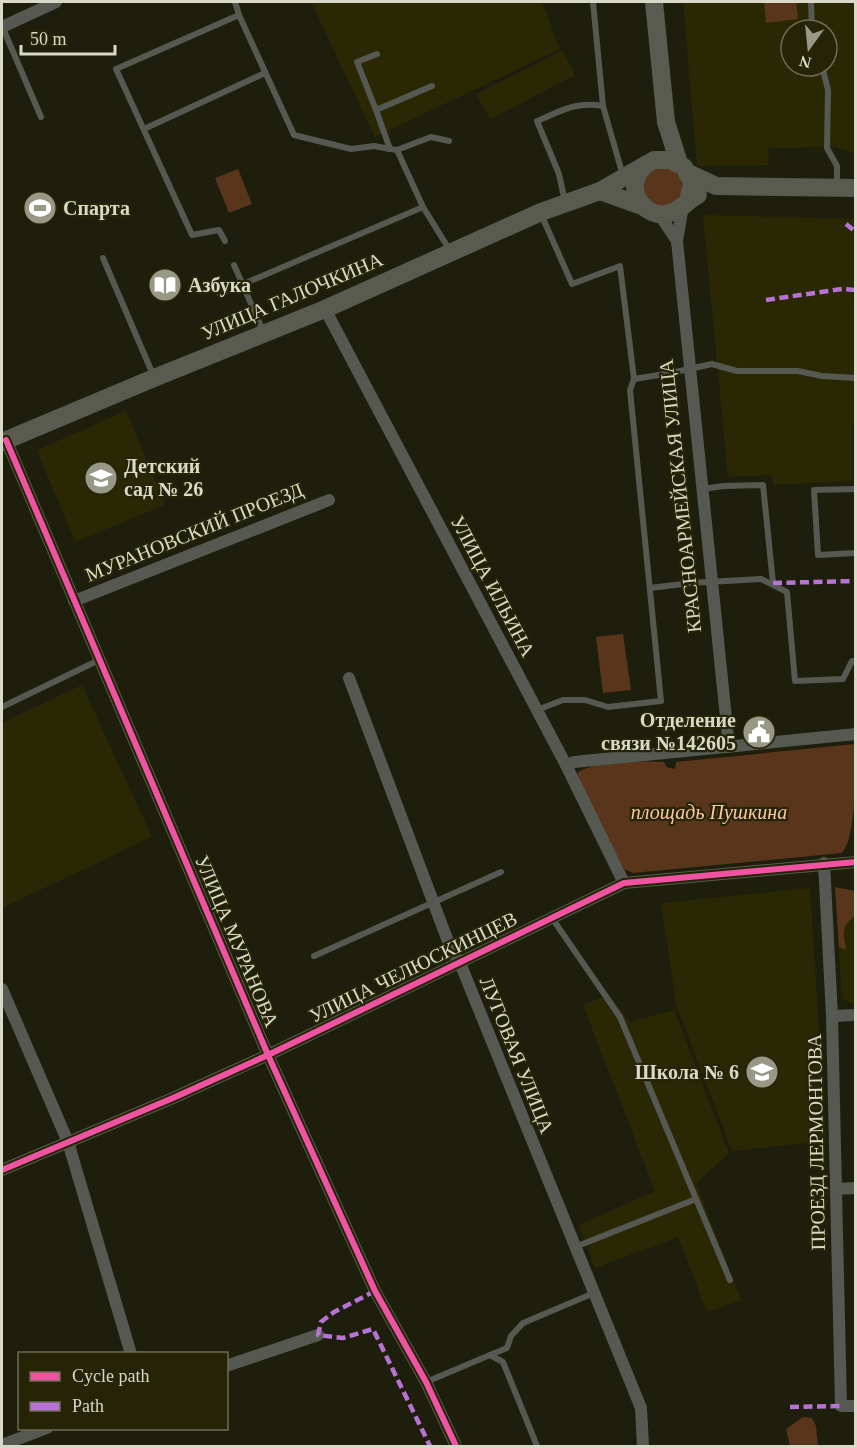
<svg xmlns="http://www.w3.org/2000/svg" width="857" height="1448" viewBox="0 0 857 1448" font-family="'Times New Roman',serif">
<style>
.built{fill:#2a2804;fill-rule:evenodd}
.green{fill:#59351c}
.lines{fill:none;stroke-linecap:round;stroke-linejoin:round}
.lane{stroke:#565951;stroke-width:6}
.street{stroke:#565951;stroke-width:12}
.secondary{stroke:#595a50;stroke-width:18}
.quiet{stroke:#b673d3;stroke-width:4.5;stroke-dasharray:9 4.5;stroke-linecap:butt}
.cycleway-casing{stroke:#252406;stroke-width:10}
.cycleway{stroke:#f153a3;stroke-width:6}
.labels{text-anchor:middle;stroke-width:4.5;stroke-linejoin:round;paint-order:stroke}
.poi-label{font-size:20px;font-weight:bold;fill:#d9d9c8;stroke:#252406;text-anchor:start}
.street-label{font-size:20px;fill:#d9d9c8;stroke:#252406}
.park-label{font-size:20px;font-style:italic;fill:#ffc7a3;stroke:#252406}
</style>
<rect width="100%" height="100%" fill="#1e1e0d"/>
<!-- built -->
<g class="built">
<polygon points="311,2 542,2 560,49 375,137"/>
<path d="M683,2H855V153L837,147L769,148L768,165L697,166ZM791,30H827V66H791Z"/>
<polygon points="563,50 575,75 490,119 476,94"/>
<polygon points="703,215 855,219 856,423 852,424 852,481 773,485 772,475 728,477"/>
<polygon points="126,411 165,505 75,542 37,450"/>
<polygon points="82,685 152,837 2,908 2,723"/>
<polygon points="835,887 855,891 855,1005 842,999"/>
<polygon points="810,888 826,1141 732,1151 676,1004 661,903"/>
<polygon points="609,995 630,1022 674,1010 729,1153 696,1183 741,1300 707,1312 678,1237 595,1268 579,1225 655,1191 583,1005"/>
</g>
<!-- green -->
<g class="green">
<polygon points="764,2 796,2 798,19 766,23"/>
<circle cx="663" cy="187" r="19"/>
<polygon points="238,169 252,204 229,213 215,178"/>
<polygon points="623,634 631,690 603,693 596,637"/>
<path d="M855,744C855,769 857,837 842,853L633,873L624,869L578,779V772C600,760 640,761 664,762L667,767L675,769L676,762Z"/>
<path d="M835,887L855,891V916C840,927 844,933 846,950L839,947Z"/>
<polygon points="803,1417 812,1418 816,1426 818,1446 820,1446 790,1446 786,1429"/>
</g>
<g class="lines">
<!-- lane -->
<g class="lane">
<polyline points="235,2 239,15 294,135 351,149 374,146 390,149"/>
<polyline points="593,2 603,106 623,176"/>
<polyline points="811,2 812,30"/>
<polyline points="2,26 41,117"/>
<polyline points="822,66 828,90 827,148 837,166 837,184"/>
<polyline points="432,86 376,110 390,149 397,150 423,207 449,249"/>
<polyline points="376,110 357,62 377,54"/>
<polyline points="144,129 265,73"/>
<polyline points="397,150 431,137 449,141"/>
<path d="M565,202L559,174L537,121C561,111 576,101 603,106"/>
<polyline points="541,214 572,284 620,266 634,379"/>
<polyline points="225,241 219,230 192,235 116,69 239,15"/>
<polyline points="103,258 154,377"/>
<polyline points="234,265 263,331"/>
<polyline points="220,294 423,207"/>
<polyline points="702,489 724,486 763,485 773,583"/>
<polyline points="856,489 814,490 818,555 856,553"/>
<polyline points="650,588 691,583 761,579 787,592 795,681 843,679 852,661 856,662"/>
<polyline points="2,707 99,660"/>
<polyline points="537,710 563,700 585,700 608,707 661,701 630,390 634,379 671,373 712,364 737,371 798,371 822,376 856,378"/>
<polyline points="552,918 620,1017 730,1280"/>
<polyline points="314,956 501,872"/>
<polyline points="575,1247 696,1199"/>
<polyline points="490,1355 507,1348 511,1336 523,1323 594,1293"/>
<polyline points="426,1382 490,1355 503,1362 537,1446"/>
</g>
<!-- street -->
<g class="street">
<polyline points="2,27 56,2"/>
<polyline points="683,206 677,241 729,747"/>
<polyline points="659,214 677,241"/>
<polyline points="325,309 566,765 624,883"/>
<polyline points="6,440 268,1055 375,1291 426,1382 456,1446"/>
<polyline points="74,601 329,500"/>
<polyline points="349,678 452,952 460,963 641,1408 643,1446"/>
<polyline points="566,765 574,762 856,734"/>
<polyline points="824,863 832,1016 841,1406 856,1406"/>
<polyline points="2,989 68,1142 131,1354"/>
<polyline points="832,1016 856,1015"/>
<polyline points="2,1170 173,1098 268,1055 624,883 856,862"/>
<polyline points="836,1189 856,1188"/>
<polyline points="226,1366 318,1335"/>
<polyline points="2,1445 47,1428"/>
</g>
<!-- secondary -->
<g class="secondary">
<polyline points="654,2 666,122 679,163"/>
<path d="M645,165C642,169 638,173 637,177C629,195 646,217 666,214C680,212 686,201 698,195"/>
<polyline points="688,173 716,186 856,188"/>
<polyline points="600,191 642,206"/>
<polyline points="2,442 154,378 325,309 541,212 600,191 654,160 670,160 684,167 692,183 688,200"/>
</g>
<!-- quiet -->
<g class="quiet">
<polyline points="846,224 856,232"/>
<polyline points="766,300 842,289 856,290"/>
<polyline points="773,583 856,581"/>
<polyline points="375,1291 334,1312 321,1322 318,1335 343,1338 373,1329 430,1446"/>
<polyline points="790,1407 841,1406"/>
</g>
<defs>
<g id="cycleway">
<polyline points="6,440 268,1055 375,1291 426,1382 456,1446"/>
<polyline points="2,1170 173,1098 268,1055 624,883 856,862"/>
</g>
</defs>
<!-- cycleway casing -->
<use href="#cycleway" class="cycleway-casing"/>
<!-- cycleway -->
<use href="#cycleway" class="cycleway"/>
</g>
<!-- icons -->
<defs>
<symbol id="stadium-disc" viewBox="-11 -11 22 22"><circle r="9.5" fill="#989887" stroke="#252406"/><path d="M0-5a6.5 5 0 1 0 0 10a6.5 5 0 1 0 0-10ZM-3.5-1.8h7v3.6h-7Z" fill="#fff"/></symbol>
<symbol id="library-disc" viewBox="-11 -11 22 22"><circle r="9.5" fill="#989887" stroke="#252406"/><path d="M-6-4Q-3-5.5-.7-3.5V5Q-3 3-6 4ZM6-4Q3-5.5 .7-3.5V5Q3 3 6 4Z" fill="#fff"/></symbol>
<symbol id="school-disc" viewBox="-11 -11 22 22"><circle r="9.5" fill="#989887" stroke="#252406"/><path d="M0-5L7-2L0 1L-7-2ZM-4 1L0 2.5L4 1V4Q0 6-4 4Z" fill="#fff"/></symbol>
<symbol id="civic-disc" viewBox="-11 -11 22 22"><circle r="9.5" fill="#989887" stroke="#252406"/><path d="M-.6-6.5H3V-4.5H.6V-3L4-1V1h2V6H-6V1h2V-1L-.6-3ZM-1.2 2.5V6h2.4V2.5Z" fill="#fff"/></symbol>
</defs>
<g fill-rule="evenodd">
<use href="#stadium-disc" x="21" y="189" width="38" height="38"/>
<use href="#library-disc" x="146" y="266" width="38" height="38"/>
<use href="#school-disc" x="82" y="459" width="38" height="38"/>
<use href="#civic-disc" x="740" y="713" width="38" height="38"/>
<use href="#school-disc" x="743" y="1053" width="38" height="38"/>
</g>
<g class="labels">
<!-- poi labels -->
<g class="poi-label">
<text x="63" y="215">Спарта</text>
<text x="188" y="292">Азбука</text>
<text x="124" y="473">Детский<tspan x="124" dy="23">сад № 26</tspan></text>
<text x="736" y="727" text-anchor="end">Отделение<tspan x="736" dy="23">связи №142605</tspan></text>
<text x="739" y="1079" text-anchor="end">Школа № 6</text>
</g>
<!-- street labels -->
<g class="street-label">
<text transform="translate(292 296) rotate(-23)" y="7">УЛИЦА ГАЛОЧКИНА</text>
<text transform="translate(680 496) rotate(-96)" y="7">КРАСНОАРМЕЙСКАЯ УЛИЦА</text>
<text transform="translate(194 532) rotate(-22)" y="7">МУРАНОВСКИЙ ПРОЕЗД</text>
<text transform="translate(493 586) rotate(62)" y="7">УЛИЦА ИЛЬИНА</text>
<text transform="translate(237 941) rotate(67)" y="7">УЛИЦА МУРАНОВА</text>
<text transform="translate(413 967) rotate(-26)" y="7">УЛИЦА ЧЕЛЮСКИНЦЕВ</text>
<text transform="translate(517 1055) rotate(68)" y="7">ЛУГОВАЯ УЛИЦА</text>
<text transform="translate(816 1142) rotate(-91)" y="7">ПРОЕЗД ЛЕРМОНТОВА</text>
</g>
<!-- park labels -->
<g class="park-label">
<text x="709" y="819">площадь Пушкина</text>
</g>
</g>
<!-- border -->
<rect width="857" height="1448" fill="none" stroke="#d9d9c8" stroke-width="6"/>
<!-- legend -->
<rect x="18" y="1352" width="210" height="78" fill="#252406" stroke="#6d6c54" stroke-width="1.5"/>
<rect x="30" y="1372" width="30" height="9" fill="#f153a3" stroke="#6d6c54" stroke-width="1.5"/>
<text x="72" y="1382" font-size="18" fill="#d9d9c8">Cycle path</text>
<rect x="30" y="1402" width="30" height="9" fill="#b673d3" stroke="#6d6c54" stroke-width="1.5"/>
<text x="72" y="1412" font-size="18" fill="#d9d9c8">Path</text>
<!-- north arrow -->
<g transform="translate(809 48) rotate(195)"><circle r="28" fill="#252406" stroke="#6d6c54" stroke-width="1.5"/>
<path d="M0-4.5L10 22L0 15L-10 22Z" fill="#989887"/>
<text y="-9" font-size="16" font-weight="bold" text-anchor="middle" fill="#d9d9c8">N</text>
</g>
<!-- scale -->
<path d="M21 45v9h94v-9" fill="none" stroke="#d9d9c8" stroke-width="3"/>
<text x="30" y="45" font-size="18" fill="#d9d9c8" stroke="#252406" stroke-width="4.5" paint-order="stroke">50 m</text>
</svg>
